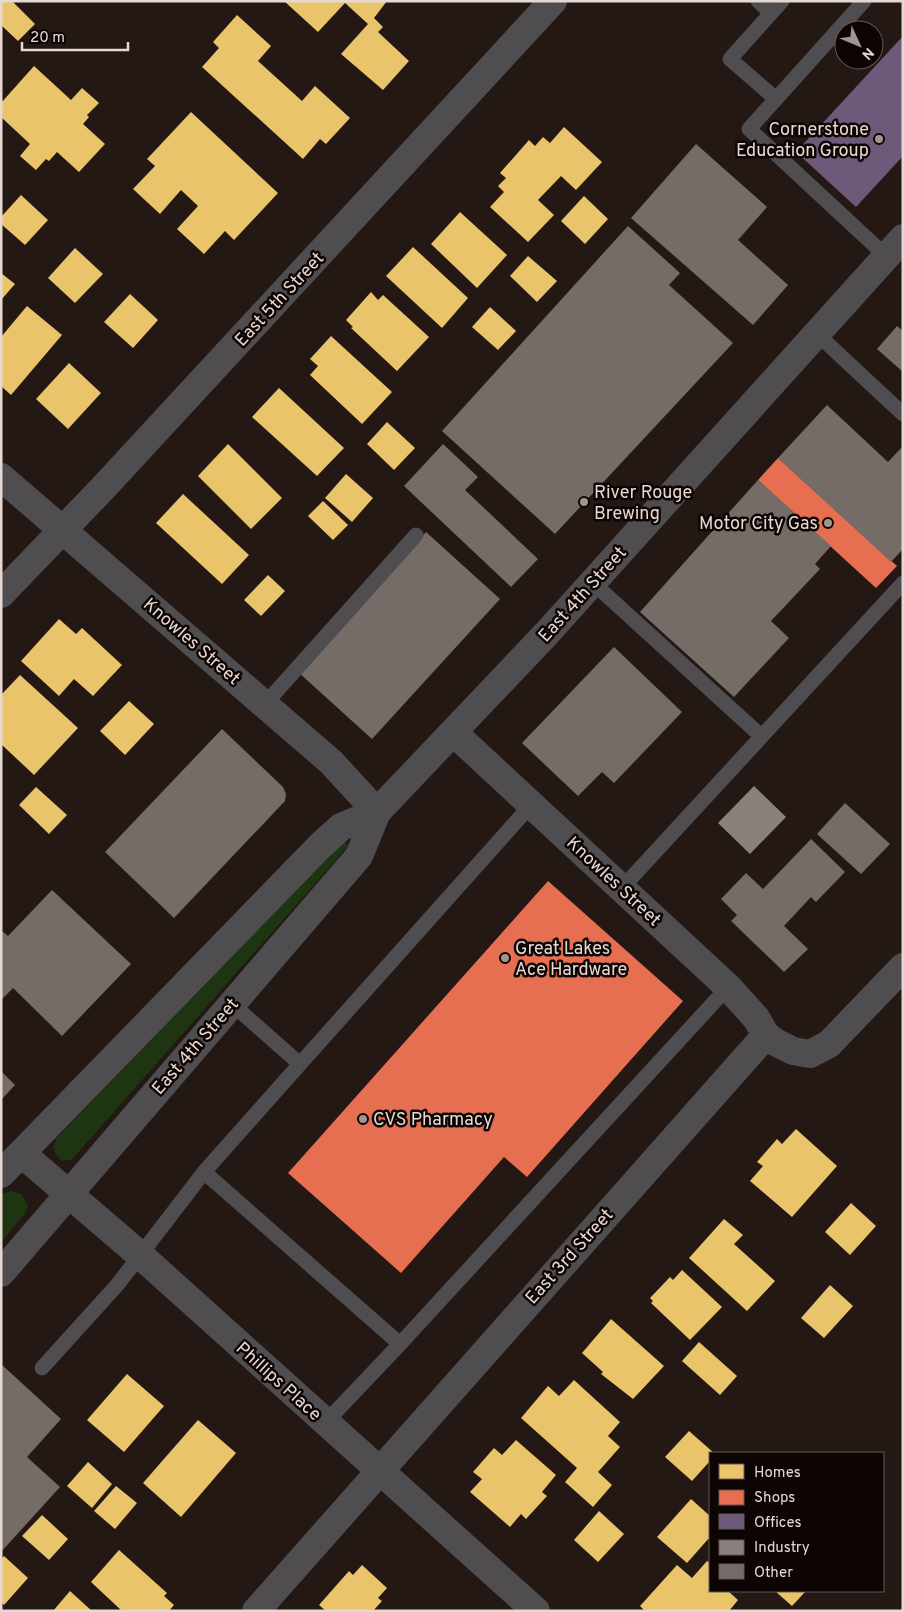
<svg xmlns="http://www.w3.org/2000/svg" width="904" height="1612" viewBox="0 0 904 1612" font-family="Overpass,sans-serif">
<style>
.grass{fill:#1d3510}
.homes{fill:#e9c46a}
.shops{fill:#e76f51}
.offices{fill:#6d597a}
.industry{fill:#8a817c}
.building{fill:#766c67}
.lines{fill:none;stroke-linecap:round;stroke-linejoin:round}
.service{stroke:#4f4d4f;stroke-width:15}
.minor{stroke:#4f4d4f;stroke-width:28}
.tertiary{stroke:#4f4d4f;stroke-width:28}
.poi-dot{fill:#a2958f;stroke:#0d0503;stroke-width:2}
.labels{text-anchor:middle;stroke-width:5;stroke-linejoin:round;paint-order:stroke}
.poi-label{font-size:18px;fill:#e7d8d2;stroke:#0d0503;text-anchor:start}
.street-label{font-size:18px;fill:#e7d8d2;stroke:#0d0503}
</style>
<rect width="100%" height="100%" fill="#231813"/>
<!-- grass -->
<g class="grass">
<polygon points="342,840 349,845 76,1155 71,1160 62,1161 56,1155 53,1147 57,1138"/>
<polygon points="10,1191 21,1194 28,1205 26,1212 1,1242 1,1195"/>
</g>
<!-- homes -->
<g class="homes">
<polygon points="2,1 12,1 35,24 18,41 1,25"/>
<polygon points="284,1 387,1 374,18 383,27 378,32 409,61 383,90 341,54 368,24 345,3 318,32"/>
<polygon points="237,15 271,46 258,61 302,101 315,86 350,118 326,144 320,139 303,159 202,67 219,48 213,42"/>
<polygon points="34,66 71,100 82,88 99,103 87,115 89,117 83,124 105,144 79,172 57,152 49,161 46,159 36,170 20,156 30,144 1,117 1,103"/>
<polygon points="191,112 278,193 234,240 225,231 204,254 177,229 198,206 181,190 160,214 133,189 155,166 147,159"/>
<polygon points="564,127 602,162 576,190 561,176 538,200 554,215 528,242 490,207 504,192 498,186 506,178 500,173 529,140 535,146 543,137 550,143"/>
<polygon points="21,195 48,220 25,245 1,224 1,217"/>
<polygon points="584,196 608,219 585,244 561,221"/>
<polygon points="460,212 507,255 477,288 431,244"/>
<polygon points="413,247 468,298 442,328 386,276"/>
<polygon points="75,248 103,274 75,303 48,278"/>
<polygon points="528,256 557,281 537,302 510,276"/>
<polygon points="1,273 15,284 1,300"/>
<polygon points="371,292 378,300 383,295 429,337 397,371 351,328 353,327 346,320"/>
<polygon points="130,294 158,320 133,348 104,322"/>
<polygon points="27,306 62,335 11,395 1,386 1,337"/>
<polygon points="490,307 516,331 498,350 472,327"/>
<polygon points="331,336 392,392 362,424 310,375 318,366 310,359"/>
<polygon points="69,363 101,393 68,429 36,399"/>
<polygon points="279,388 344,448 317,476 252,417"/>
<polygon points="387,422 415,448 394,470 367,444"/>
<polygon points="228,444 282,498 251,529 198,476"/>
<polygon points="346,474 373,498 352,522 325,498"/>
<polygon points="183,494 249,555 222,584 156,523"/>
<polygon points="323,501 348,525 333,540 308,516"/>
<polygon points="268,575 285,591 261,616 244,600"/>
<polygon points="59,619 76,634 82,628 122,665 93,696 74,679 59,696 21,661"/>
<polygon points="20,675 78,728 34,775 1,744 1,695"/>
<polygon points="129,701 154,724 125,755 100,731"/>
<polygon points="36,787 67,815 49,834 19,805"/>
<polygon points="796,1129 837,1166 792,1217 750,1181 763,1166 757,1162 777,1139 782,1144"/>
<polygon points="851,1203 876,1226 850,1255 825,1232"/>
<polygon points="724,1219 743,1235 734,1244 775,1281 747,1311 689,1258"/>
<polygon points="682,1270 722,1307 690,1340 651,1303 653,1301 650,1298 670,1277 673,1280"/>
<polygon points="830,1285 853,1306 824,1338 801,1318"/>
<polygon points="611,1319 664,1366 633,1399 601,1374 603,1372 582,1353"/>
<polygon points="699,1342 737,1376 720,1395 682,1361"/>
<polygon points="127,1374 164,1406 124,1452 87,1420"/>
<polygon points="574,1380 620,1422 608,1436 620,1447 598,1472 612,1485 593,1507 565,1482 577,1468 521,1418 548,1386 559,1396"/>
<polygon points="198,1420 236,1453 181,1517 143,1483"/>
<polygon points="689,1431 714,1453 710,1453 710,1461 692,1481 665,1457"/>
<polygon points="516,1440 556,1475 542,1492 547,1496 526,1519 521,1514 510,1527 470,1492 482,1479 473,1472 494,1448 502,1455"/>
<polygon points="88,1462 112,1484 92,1508 67,1486"/>
<polygon points="116,1486 137,1503 115,1529 94,1511"/>
<polygon points="691,1499 710,1516 710,1537 687,1563 657,1537"/>
<polygon points="599,1511 624,1534 598,1562 574,1540"/>
<polygon points="42,1515 68,1539 49,1560 22,1536"/>
<polygon points="119,1550 167,1593 164,1596 174,1605 169,1611 122,1611 91,1582"/>
<polygon points="4,1556 28,1578 4,1605 1,1602 1,1559"/>
<polygon points="707,1561 710,1563 710,1591 728,1591 738,1600 729,1611 645,1611 640,1606 677,1565 692,1578"/>
<polygon points="362,1565 387,1588 378,1598 382,1601 373,1611 326,1611 319,1605 349,1571 353,1575"/>
<polygon points="70,1591 92,1611 53,1611"/>
<polygon points="775,1591 806,1591 792,1606"/>
</g>
<!-- shops -->
<g class="shops">
<polygon points="778,458 897,566 876,588 758,480"/>
<polygon points="548,881 683,1001 527,1177 504,1157 401,1273 288,1173"/>
</g>
<!-- offices -->
<polygon class="offices" points="903,36 903,156 856,207 796,152"/>
<!-- industry -->
<polygon class="industry" points="754,786 786,817 750,854 718,823"/>
<!-- building -->
<g class="building">
<polygon points="696,144 767,207 738,240 788,285 753,325 631,218"/>
<polygon points="628,226 680,273 669,285 733,343 555,534 442,431"/>
<polygon points="897,326 903,331 903,372 877,349"/>
<polygon points="827,405 888,462 903,446 903,549 891,562 778,458"/>
<polygon points="443,444 478,477 465,490 538,559 511,587 404,486"/>
<polygon points="758,480 831,546 815,564 820,569 771,621 789,638 734,697 640,612"/>
<polygon points="426,532 500,599 372,739 298,672"/>
<polygon points="614,647 682,712 614,783 602,772 578,796 522,743"/>
<polygon points="222,729 283,787 286,794 285,801 174,918 105,852"/>
<polygon points="845,803 890,844 861,874 817,834"/>
<polygon points="811,839 845,872 816,902 811,897 784,926 808,949 784,972 731,921 737,915 721,899 746,873 763,889"/>
<polygon points="52,890 131,964 62,1036 13,988 1,1000 1,930 8,936"/>
<polygon points="1,1071 15,1085 1,1100"/>
<polygon points="1,1364 61,1419 27,1457 60,1487 1,1552"/>
</g>
<g class="lines">
<!-- service -->
<g class="service">
<polyline points="758,1 771,13"/>
<polyline points="782,1 730,59 776,99 864,1"/>
<polyline points="776,99 749,129 886,256"/>
<polyline points="816,333 903,414"/>
<polyline points="592,582 761,736"/>
<polyline points="265,704 416,535"/>
<polyline points="622,888 903,583"/>
<polyline points="232,1004 300,1064 531,805"/>
<polyline points="204,1172 400,1344 325,1423"/>
<polyline points="400,1344 728,987"/>
<polyline points="42,1368 118,1284 204,1172 300,1064"/>
</g>
<!-- minor -->
<g class="minor">
<polyline points="1,477 331,762 377,812"/>
<polyline points="1,594 103,488 553,1"/>
<polyline points="454,733 728,987 756,1018 766,1035 775,1042 793,1051 810,1054 829,1044 903,967"/>
<polyline points="21,1153 140,1255 536,1611"/>
<polyline points="256,1611 766,1035"/>
</g>
<!-- tertiary -->
<g class="tertiary">
<polyline points="1,1174 320,846 341,827 377,812"/>
<polyline points="1,1273 359,856 377,812 547,633 903,238"/>
</g>
</g>
<!-- markers -->
<g class="poi-dot">
<circle cx="879" cy="139" r="5"/>
<circle cx="584" cy="502" r="5"/>
<circle cx="828" cy="523" r="5"/>
<circle cx="505" cy="958" r="5"/>
<circle cx="363" cy="1119" r="5"/>
</g>
<g class="labels">
<!-- poi labels -->
<g class="poi-label">
<text x="869" y="135" text-anchor="end">Cornerstone<tspan x="869" dy="21">Education Group</tspan></text>
<text x="594" y="498">River Rouge<tspan x="594" dy="21">Brewing</tspan></text>
<text x="818" y="529" text-anchor="end">Motor City Gas</text>
<text x="515" y="954">Great Lakes<tspan x="515" dy="21">Ace Hardware</tspan></text>
<text x="373" y="1125">CVS Pharmacy</text>
</g>
<!-- street labels -->
<g class="street-label">
<text transform="translate(279 299) rotate(-47)" y="6">East 5th Street</text>
<text transform="translate(582 594) rotate(-48)" y="6">East 4th Street</text>
<text transform="translate(192 641) rotate(41)" y="6">Knowles Street</text>
<text transform="translate(614 881) rotate(43)" y="6">Knowles Street</text>
<text transform="translate(195 1046) rotate(-49)" y="6">East 4th Street</text>
<text transform="translate(569 1256) rotate(-48)" y="6">East 3rd Street</text>
<text transform="translate(279 1381) rotate(42)" y="6">Phillips Place</text>
</g>
</g>
<!-- border -->
<rect width="904" height="1612" fill="none" stroke="#e7d8d2" stroke-width="5"/>
<!-- legend -->
<rect x="709" y="1452" width="175" height="140" fill="#0d0503" stroke="#645956"/>
<rect x="719" y="1464" width="25" height="15" fill="#e9c46a" stroke="#645956"/>
<text x="754" y="1477" font-size="15" fill="#e7d8d2">Homes</text>
<rect x="719" y="1490" width="25" height="15" fill="#e76f51" stroke="#645956"/>
<text x="754" y="1502" font-size="15" fill="#e7d8d2">Shops</text>
<rect x="719" y="1514" width="25" height="15" fill="#6d597a" stroke="#645956"/>
<text x="754" y="1527" font-size="15" fill="#e7d8d2">Offices</text>
<rect x="719" y="1540" width="25" height="15" fill="#8a817c" stroke="#645956"/>
<text x="754" y="1552" font-size="15" fill="#e7d8d2">Industry</text>
<rect x="719" y="1564" width="25" height="15" fill="#766c67" stroke="#645956"/>
<text x="754" y="1577" font-size="15" fill="#e7d8d2">Other</text>
<!-- north arrow -->
<g transform="translate(859 45) rotate(134)"><circle r="24" fill="#0d0503" stroke="#645956"/>
<path d="M0-4L9 19L0 12L-9 19Z" fill="#a2958f"/>
<text y="-8" font-size="14" font-weight="bold" text-anchor="middle" fill="#e7d8d2">N</text>
</g>
<!-- scale -->
<path d="M22 42v8h106v-8" fill="none" stroke="#e7d8d2" stroke-width="2.5"/>
<text x="30" y="42" font-size="15" fill="#e7d8d2" stroke="#0d0503" stroke-width="4" paint-order="stroke">20 m</text>
</svg>
